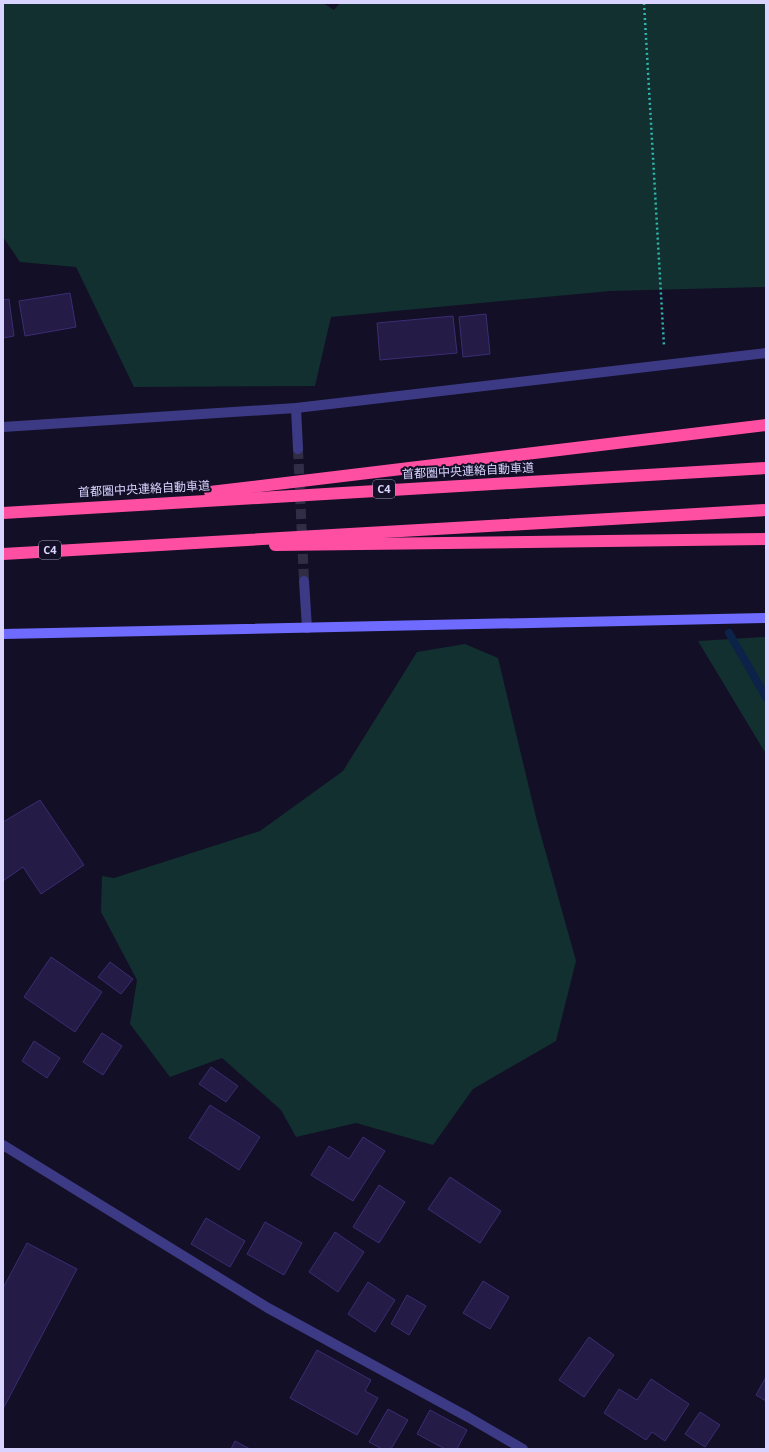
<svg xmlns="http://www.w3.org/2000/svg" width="769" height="1452" viewBox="0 0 769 1452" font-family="'Open Sans','Noto Sans JP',sans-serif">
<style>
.green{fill:#12302f}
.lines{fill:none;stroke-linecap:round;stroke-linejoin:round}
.stream{stroke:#0c2248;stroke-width:8}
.building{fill:#241b47;stroke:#3b2d73}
.street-tunnel{stroke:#312d47;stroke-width:10;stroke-dasharray:10 5;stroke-linecap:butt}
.path{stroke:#2fb8b0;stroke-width:2.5;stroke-dasharray:2 3;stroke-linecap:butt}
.street{stroke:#3d3a85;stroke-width:10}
.secondary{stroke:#6f6bff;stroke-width:10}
.highway{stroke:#ff4fa3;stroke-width:12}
.labels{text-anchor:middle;stroke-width:4;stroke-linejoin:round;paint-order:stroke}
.shield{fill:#130f26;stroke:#9e99be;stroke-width:1}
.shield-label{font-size:11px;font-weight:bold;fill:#d9d4ff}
.street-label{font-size:12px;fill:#d9d4ff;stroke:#130f26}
</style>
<rect width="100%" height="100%" fill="#130f26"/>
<!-- green -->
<g class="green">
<polygon points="3,3 323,3 334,10 340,3 766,3 766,287 610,291 331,317 315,386 134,387 76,267 20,262 3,237"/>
<polygon points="766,637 766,754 698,641"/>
<polygon points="465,644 498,658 537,821 576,961 556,1041 473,1089 433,1145 356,1123 296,1137 281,1110 222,1058 170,1077 130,1024 137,980 101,912 102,876 114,878 260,831 343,771 417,652"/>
</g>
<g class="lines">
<!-- stream -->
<polyline class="stream" points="729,633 766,697"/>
</g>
<!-- building -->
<g class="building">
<polygon points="70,293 76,327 25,336 19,301"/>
<polygon points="9,299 14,336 3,338 3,300"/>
<polygon points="486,314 490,354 463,357 459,317"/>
<polygon points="453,316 457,353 380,360 377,323"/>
<polygon points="40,800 84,865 41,894 23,867 3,881 3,822"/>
<polygon points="51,957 102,992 75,1032 24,997"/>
<polygon points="110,962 133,979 121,994 98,977"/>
<polygon points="102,1033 122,1046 103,1075 83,1062"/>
<polygon points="34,1041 60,1058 47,1078 22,1061"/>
<polygon points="211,1067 238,1086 226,1102 199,1084"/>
<polygon points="210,1105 260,1137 239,1170 189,1138"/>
<polygon points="363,1137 385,1151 353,1201 311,1175 329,1146 349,1159"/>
<polygon points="450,1177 501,1211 480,1243 428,1209"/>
<polygon points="379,1185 405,1202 379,1243 353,1227"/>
<polygon points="206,1218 245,1241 230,1267 191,1244"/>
<polygon points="265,1222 302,1243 284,1275 247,1254"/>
<polygon points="335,1232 364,1252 338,1292 309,1272"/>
<polygon points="27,1243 77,1269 3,1409 3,1288"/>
<polygon points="483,1281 509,1297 490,1329 463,1313"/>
<polygon points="368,1282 395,1300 375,1332 348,1314"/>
<polygon points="407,1295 426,1306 409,1335 391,1324"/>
<polygon points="589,1337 614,1355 584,1397 559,1380"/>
<polygon points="317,1350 371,1380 365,1391 378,1398 357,1435 290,1398"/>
<polygon points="766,1377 766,1401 756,1395"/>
<polygon points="651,1379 689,1404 665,1441 652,1432 646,1440 604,1413 619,1389 637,1400"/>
<polygon points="388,1409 408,1420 391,1449 382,1449 369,1442"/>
<polygon points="430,1410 467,1430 457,1449 445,1449 417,1434"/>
<polygon points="700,1412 720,1425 705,1447 685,1434"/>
<polygon points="235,1441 250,1449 231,1449"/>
</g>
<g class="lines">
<!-- street-tunnel -->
<polyline class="street-tunnel" points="298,449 304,581"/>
<!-- path -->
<polyline class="path" points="644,3 664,346"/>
<!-- street -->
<g class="street">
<polyline points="296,408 298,449"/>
<polyline points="3,427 296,408 766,353"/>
<polyline points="304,581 307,628"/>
<polyline points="3,1145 268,1308 468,1417 523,1449"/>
</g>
<!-- secondary -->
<polyline class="secondary" points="3,634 766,618"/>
<!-- highway -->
<g class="highway">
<polyline points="210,492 766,425"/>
<polyline points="3,513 766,468"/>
<polyline points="275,545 766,539"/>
<polyline points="3,554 766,510"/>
</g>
</g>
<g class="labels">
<!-- shield labels -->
<g class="shield">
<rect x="373" y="480" width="22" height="18" rx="3"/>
<rect x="39" y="541" width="22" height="18" rx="3"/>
</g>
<g class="shield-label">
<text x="384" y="493">C4</text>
<text x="50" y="554">C4</text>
</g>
<!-- street labels -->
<g class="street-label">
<text transform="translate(468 471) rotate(-3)" y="4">首都圏中央連絡自動車道</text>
<text transform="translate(144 489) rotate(-3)" y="4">首都圏中央連絡自動車道</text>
</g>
</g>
<!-- border -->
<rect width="769" height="1452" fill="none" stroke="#d9d4ff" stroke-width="8"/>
</svg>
